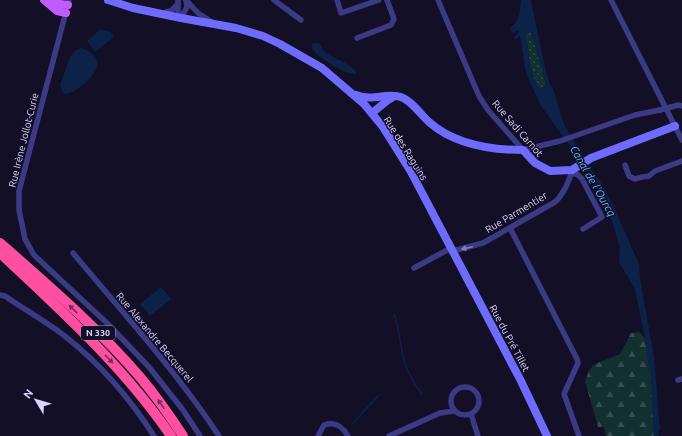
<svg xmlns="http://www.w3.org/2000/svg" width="682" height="436" viewBox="0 0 682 436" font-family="Ubuntu,sans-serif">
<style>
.grass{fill:url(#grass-dots)}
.forest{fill:url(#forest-firs)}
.water{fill:#0c2248;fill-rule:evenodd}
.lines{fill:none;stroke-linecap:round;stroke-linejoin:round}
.stream{stroke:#0c2248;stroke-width:1.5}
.canal{stroke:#0c2248;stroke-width:5}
.street{stroke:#3d3a85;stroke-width:5.5}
.secondary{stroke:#6f6bff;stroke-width:8}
.primary{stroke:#c25bff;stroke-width:8}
.highway{stroke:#ff4fa3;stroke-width:10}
.street-bridge{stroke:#3d3a85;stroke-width:5.5}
.oneway{fill:#837fbc}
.oneway2{fill:#7d2c5e}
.labels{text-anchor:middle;stroke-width:3;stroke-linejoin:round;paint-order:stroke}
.shield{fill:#130f26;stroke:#9e99be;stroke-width:1}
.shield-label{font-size:9px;font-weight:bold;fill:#d9d4ff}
.street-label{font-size:10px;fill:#d9d4ff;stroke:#130f26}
.water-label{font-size:11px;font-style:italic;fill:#62b6ff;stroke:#130f26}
</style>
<defs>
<pattern id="grass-dots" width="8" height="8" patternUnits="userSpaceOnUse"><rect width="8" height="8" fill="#12302f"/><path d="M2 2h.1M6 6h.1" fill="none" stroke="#344d4e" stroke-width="1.8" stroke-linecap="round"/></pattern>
<pattern id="forest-firs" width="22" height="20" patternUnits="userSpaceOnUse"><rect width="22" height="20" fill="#12302f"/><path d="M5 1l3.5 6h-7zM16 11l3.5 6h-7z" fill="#344d4e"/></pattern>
</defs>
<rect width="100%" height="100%" fill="#130f26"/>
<!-- grass -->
<path class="grass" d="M527,33H531L542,68L546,85L541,89C530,81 528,49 526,36Z"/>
<!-- forest -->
<polygon class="forest" points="640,332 648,344 654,409 655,436 606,436 604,427 598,427 585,381 589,371 593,365 620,354 631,333"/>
<!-- water -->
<g class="water">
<path d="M521,0H531L545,68L550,84L554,91L562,119L567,130L589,166L601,182L614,207L639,264L640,278L654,357L660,430L653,429L651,378L644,333L635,289L619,262L620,248L613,224L596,188L580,159L556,127L540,104L528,78L525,67L520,36L515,40L514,37L519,32L518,30L512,33L510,28C520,22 520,11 521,0ZM527,33H531L542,69L546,85L541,89C531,82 528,49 526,36Z"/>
<polygon points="101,29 111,32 114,37 95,52 87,41"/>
<path d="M314,43L320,44C321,46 322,48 323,50C329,58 347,60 356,72V74C345,75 317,57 312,48V44Z"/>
<path d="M81,48C105,57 100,69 85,83C79,88 73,93 65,94L62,91L60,85L70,57L76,50Z"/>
<polygon points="161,287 171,299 150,316 140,304"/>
</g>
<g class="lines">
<!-- stream -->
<g class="stream">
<path d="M394,314C400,330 400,348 405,364C409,375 415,385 422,394"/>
<polyline points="352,424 379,395"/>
</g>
<!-- canal -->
<polyline class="canal" points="656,436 656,424"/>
<!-- street -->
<g class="street">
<polyline points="69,0 19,191 19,210 25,239 34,255 108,324 149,367 183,410 200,436"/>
<polyline points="178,0 178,13 181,18 187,7 186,0"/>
<polyline points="186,0 198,13 212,22"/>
<polyline points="274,0 301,20"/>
<polyline points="337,0 341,13 379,0"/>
<polyline points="438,0 479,96 488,110 523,150 560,141 635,115 660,110"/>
<polyline points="611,0 682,140"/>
<polyline points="163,13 172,10 178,4"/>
<polyline points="357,38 391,25 394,19 387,0"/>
<polyline points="671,107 679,105 682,106"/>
<polyline points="625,165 629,176 635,179 642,177 649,176 655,171 682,161"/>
<polyline points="571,174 577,174 582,179 602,217 583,229"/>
<polyline points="510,228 577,359 578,363 564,394 579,436"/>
<path d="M453,251L483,243L555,202C563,195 570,180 572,170"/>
<path d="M73,253C123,313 176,371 219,436"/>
<polyline points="414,268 451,248"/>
<path d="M0,295L5,296C25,310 47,322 66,337C100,364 131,400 154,436"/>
<polyline points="678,380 682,379"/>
<circle cx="465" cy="401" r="14"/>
<polyline points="471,414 478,436"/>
<path d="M318,436L324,425C335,421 342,426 348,436"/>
<polyline points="389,436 440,413 454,411"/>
</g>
<!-- secondary -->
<g class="secondary">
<polyline points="108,0 133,8 181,18 236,28 263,36 280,44 322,68 364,104 383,127 410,170 521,381 547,436"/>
<path d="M356,95C373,102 387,92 401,97C412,101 420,114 429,122C455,145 490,150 523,150L535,163L550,171L572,170L591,158L675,126"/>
<polyline points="372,113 388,100 393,97"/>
</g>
<!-- primary -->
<g class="primary">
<polyline points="44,0 57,11 66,13"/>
<polyline points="49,0 53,3 68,5"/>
</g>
<!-- highway -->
<g class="highway">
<path d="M0,243C48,285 99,329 140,377C156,396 170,416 183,436"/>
<path d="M0,253C61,310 124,367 171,436"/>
</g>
<!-- street-bridge -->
<polyline class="street-bridge" points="660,110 671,107"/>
</g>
<!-- one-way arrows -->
<defs><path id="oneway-solid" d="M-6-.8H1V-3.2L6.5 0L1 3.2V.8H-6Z"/></defs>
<use class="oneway" href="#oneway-solid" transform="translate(467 248) rotate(168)"/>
<g class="oneway2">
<use href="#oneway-solid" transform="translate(73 309) rotate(-136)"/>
<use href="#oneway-solid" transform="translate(109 359) rotate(46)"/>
<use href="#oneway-solid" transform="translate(161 404) rotate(-125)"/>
</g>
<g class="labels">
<!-- shield labels -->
<rect class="shield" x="81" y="326" width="34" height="14" rx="3"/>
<g class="shield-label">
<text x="98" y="336">N 330</text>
</g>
<!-- street labels -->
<g class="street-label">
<text transform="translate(518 128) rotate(49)" y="4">Rue Sadi Carnot</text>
<text transform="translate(23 140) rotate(-76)" y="4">Rue Irène Jollot-Curie</text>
<text transform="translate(406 148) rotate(58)" y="4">Rue des Raguins</text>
<text transform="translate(516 212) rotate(-31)" y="4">Rue Parmentier</text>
<text transform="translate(155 337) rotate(50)" y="4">Rue Alexandre Becquerel</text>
<text transform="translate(510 338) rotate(62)" y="4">Rue du Pré Tillet</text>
</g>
<!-- water labels -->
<g class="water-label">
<text transform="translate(593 181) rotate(60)" y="4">Canal de l'Ourcq</text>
</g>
</g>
<!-- north arrow -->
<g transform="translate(36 400) rotate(308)" stroke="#130f26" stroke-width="3" paint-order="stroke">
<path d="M0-3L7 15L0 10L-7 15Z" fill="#d9d4ff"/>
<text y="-6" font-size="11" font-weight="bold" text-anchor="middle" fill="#d9d4ff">N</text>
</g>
</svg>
